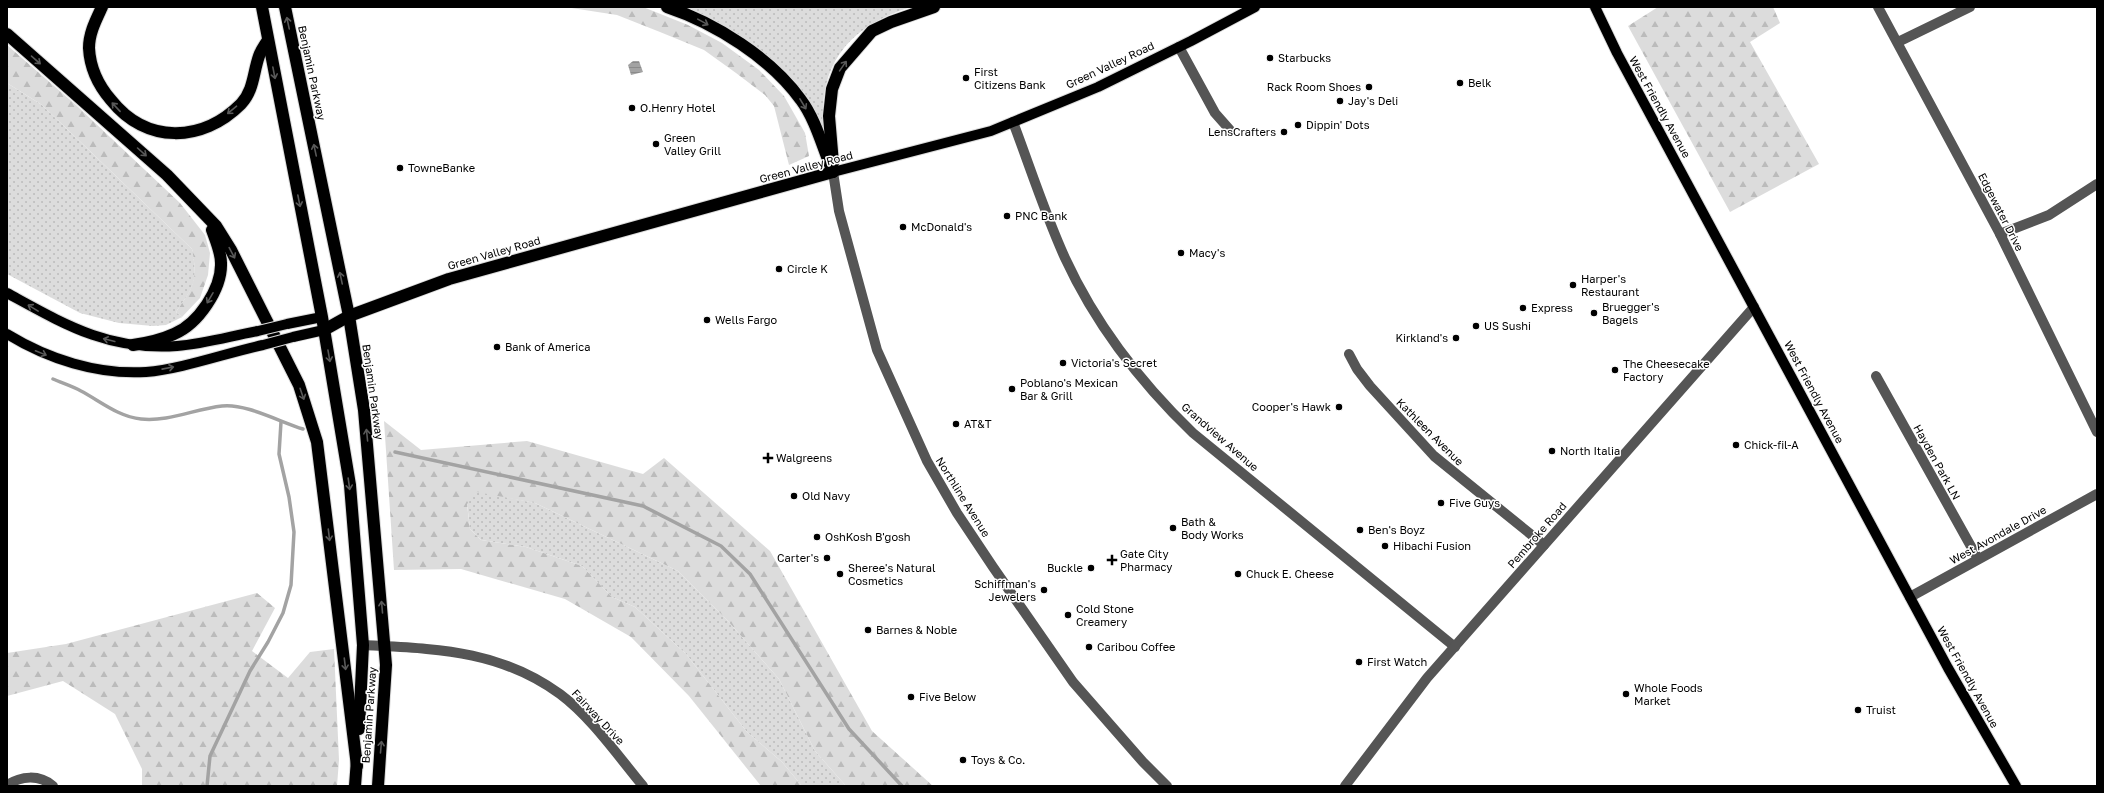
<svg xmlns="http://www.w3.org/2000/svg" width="2104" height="793" viewBox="0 0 2104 793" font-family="'Golos Text',sans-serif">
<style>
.grass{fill:url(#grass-dots)}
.forest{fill:url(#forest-firs)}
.water{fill:url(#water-rules)}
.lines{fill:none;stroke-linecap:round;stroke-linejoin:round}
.stream{stroke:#a3a3a3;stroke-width:3.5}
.major-casing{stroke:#dbdbdb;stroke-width:12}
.highway-casing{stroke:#dbdbdb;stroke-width:14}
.minor{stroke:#555;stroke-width:10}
.major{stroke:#000;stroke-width:10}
.highway{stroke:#000;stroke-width:12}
.major-bridge-casing{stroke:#dbdbdb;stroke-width:12;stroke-linecap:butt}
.major-bridge{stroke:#000;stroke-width:10}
.oneway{stroke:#595959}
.poi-dot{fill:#000;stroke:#fff;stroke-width:1.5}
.labels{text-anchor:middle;stroke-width:3;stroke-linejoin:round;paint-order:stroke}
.poi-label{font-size:11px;fill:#000;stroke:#fff;text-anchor:start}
.street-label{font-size:11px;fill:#000;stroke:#fff}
</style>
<defs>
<pattern id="grass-dots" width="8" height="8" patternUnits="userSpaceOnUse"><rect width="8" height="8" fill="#dcdcdc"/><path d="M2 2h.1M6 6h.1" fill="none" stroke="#bbb" stroke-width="1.8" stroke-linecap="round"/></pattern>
<pattern id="forest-firs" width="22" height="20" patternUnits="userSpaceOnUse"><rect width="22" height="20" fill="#dcdcdc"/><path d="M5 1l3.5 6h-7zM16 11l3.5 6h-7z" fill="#bbb"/></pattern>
<pattern id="water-rules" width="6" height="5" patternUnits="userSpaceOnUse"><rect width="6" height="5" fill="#a3a3a3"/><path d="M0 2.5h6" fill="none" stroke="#8b8b8b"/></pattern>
</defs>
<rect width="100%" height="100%" fill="#fff"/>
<!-- grass -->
<g class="grass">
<path d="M686,7H911C847,27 816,66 824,135L815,119L722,27Z"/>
<path d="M7,83L42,105L192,249C198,281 195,285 176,312L182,317L166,325L153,326L119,323L80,313L7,274Z"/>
<polygon points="477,491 535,503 678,571 727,620 779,679 815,751 846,786 802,786 782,762 747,732 686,654 635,607 612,597 582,566 526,547 481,540 470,529 467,503"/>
</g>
<!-- forest -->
<g class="forest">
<polygon points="565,7 643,7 688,25 722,43 759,70 784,96 805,133 809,156 789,165 774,106 765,95 736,73 704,50 660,32 617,15"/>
<polygon points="1658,7 1773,7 1780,23 1750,42 1819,164 1730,212 1628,26"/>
<path d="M7,45L76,105L180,203L205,235L210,253L208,275L200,298L182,317L176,312C194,286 198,281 192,249L42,105L7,83Z"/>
<polygon points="384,421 421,450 527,441 643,474 664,458 770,551 872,731 933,786 846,786 815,751 779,679 727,620 678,571 535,503 477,492 467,504 470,529 481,540 526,547 582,566 612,597 635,607 686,654 747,732 782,762 802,786 761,786 689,696 631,637 565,599 461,569 394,570"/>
<polygon points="257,593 275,608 252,651 288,678 310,652 334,649 339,760 337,786 142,786 142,769 115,714 63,681 7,696 7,653 66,644"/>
</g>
<!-- water -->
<polygon class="water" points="633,61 639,61 643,72 631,75 628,65"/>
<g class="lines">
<!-- stream -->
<g class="stream">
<path d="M53,379C62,383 72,386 81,391C100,401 119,417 141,419C168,422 195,409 222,406C245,403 280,422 303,429"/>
<polyline points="395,452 643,506 721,546 750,574 849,729 902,786"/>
<polyline points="207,786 210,756 250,671 268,642 283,613 291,585 294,532 289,497 279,454 281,422"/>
</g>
<defs>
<g id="major">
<polyline points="1595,7 1617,53 1948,668 2016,786"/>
<polyline points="833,172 991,131 1098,87 1191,41 1255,7"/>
<path d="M7,293C64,324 108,351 177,346C204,344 231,336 258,331"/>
<polyline points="287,324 322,317"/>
<path d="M7,334C48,359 97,375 146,372C182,369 226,353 263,345"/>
<polyline points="293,337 324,330"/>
</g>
<g id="highway">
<path d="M102,7C96,20 89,33 89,48C90,68 98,85 111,100C146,144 202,143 241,104C254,90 253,73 259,56C261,50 265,45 268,40"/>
<polyline points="262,7 322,317 350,485 363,645 359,729"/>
<polyline points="285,7 349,316 364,410 386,665 378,786"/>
<path d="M667,7C715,23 771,58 801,100C816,120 823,149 833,172"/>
<polyline points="7,34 167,175 216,226 231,250 299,385 317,442 357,766"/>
<polyline points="833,163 829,116 832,89 840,68 872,31 891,22 934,7"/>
<polyline points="324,330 349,316 449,279 833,172"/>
<path d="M133,345C147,343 161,340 174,334C198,324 222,289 221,263C221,252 216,241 212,230"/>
<polyline points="355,786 357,759"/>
</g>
</defs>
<!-- major casing -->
<use href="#major" class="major-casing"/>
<!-- highway casing -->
<use href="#highway" class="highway-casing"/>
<!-- minor -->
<g class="minor">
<polyline points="1878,7 2000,234 2097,432"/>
<polyline points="1898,42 1970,7"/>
<polyline points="1179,47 1215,113 1230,130"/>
<path d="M1013,122C1030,167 1045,214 1065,258C1095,323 1141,383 1193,433L1455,647"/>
<polyline points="833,172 839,211 877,350 927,461 957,513 993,567 1073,682 1143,762 1167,786"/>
<polyline points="2000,234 2049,215 2097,184"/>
<polyline points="1349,354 1357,369 1370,386 1434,456 1544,545"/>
<polyline points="1876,376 1978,559"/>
<polyline points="1910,597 2097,494"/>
<path d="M363,645C435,649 498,649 560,694C591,717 618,756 643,786"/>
<path d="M7,785C21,776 39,774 53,786"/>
<polyline points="1345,786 1427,678 1754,307"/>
</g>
<!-- major -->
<use href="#major" class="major"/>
<!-- highway -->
<use href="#highway" class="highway"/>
<defs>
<g id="major-bridge">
<polyline points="258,331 287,324"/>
<polyline points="263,345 293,337"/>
</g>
</defs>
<!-- major-bridge casing -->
<use href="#major-bridge" class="major-bridge-casing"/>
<!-- major-bridge -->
<use href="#major-bridge" class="major-bridge"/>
</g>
<!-- one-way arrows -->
<defs><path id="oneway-shaft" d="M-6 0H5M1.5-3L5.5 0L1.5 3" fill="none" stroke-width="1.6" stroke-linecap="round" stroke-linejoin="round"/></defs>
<g class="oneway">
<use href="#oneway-shaft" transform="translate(703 22) rotate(29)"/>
<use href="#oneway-shaft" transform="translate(288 23) rotate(-102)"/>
<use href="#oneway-shaft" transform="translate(36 60) rotate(41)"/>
<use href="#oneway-shaft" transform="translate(843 66) rotate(-55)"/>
<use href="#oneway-shaft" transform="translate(274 73) rotate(79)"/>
<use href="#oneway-shaft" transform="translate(803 104) rotate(59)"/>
<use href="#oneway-shaft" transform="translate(116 107) rotate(-133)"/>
<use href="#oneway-shaft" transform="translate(232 110) rotate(140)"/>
<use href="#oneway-shaft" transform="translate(315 150) rotate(-102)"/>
<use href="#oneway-shaft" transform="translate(142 152) rotate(42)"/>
<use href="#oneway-shaft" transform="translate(299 201) rotate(79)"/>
<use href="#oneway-shaft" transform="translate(232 253) rotate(62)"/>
<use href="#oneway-shaft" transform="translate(341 278) rotate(-102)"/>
<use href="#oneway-shaft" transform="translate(210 298) rotate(120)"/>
<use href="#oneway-shaft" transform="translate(33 308) rotate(-149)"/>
<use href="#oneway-shaft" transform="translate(109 340) rotate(-166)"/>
<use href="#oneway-shaft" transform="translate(41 353) rotate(22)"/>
<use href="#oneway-shaft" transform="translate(329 356) rotate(80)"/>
<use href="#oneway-shaft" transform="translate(168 368) rotate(-11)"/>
<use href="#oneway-shaft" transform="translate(302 394) rotate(71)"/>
<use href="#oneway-shaft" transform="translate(367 435) rotate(-96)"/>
<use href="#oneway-shaft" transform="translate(349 484) rotate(82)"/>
<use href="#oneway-shaft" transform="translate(329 535) rotate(83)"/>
<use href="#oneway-shaft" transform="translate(382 607) rotate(-95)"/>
<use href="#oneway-shaft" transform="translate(345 664) rotate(83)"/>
<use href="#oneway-shaft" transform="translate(381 747) rotate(-85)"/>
</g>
<!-- markers -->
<g class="poi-dot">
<circle cx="1270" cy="58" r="4"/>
<circle cx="966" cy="78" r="4"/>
<circle cx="1460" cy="83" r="4"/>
<circle cx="1369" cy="87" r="4"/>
<circle cx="1340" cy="101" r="4"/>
<circle cx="632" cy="108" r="4"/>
<circle cx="1298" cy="125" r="4"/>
<circle cx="1284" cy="132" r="4"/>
<circle cx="656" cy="144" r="4"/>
<circle cx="400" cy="168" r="4"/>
<circle cx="1007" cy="216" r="4"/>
<circle cx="903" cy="227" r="4"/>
<circle cx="1181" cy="253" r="4"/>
<circle cx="779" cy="269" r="4"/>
<circle cx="1573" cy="285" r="4"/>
<circle cx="1523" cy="308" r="4"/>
<circle cx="1594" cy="313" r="4"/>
<circle cx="707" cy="320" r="4"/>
<circle cx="1476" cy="326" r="4"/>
<circle cx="1456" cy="338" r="4"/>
<circle cx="497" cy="347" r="4"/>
<circle cx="1063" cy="363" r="4"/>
<circle cx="1615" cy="370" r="4"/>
<circle cx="1012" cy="389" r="4"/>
<circle cx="1339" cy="407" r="4"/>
<circle cx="956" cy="424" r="4"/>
<circle cx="1736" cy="445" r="4"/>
<circle cx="1552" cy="451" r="4"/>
<path d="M766 452h4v4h4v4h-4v4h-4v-4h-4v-4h4z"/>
<circle cx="794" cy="496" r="4"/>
<circle cx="1441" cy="503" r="4"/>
<circle cx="1173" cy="528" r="4"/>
<circle cx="1360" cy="530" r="4"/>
<circle cx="817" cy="537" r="4"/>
<circle cx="1385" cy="546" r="4"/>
<circle cx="827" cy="558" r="4"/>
<path d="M1110 554h4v4h4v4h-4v4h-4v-4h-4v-4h4z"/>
<circle cx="1091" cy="568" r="4"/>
<circle cx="840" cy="574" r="4"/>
<circle cx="1238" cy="574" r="4"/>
<circle cx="1044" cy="590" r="4"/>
<circle cx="1068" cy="615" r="4"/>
<circle cx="868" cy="630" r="4"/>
<circle cx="1089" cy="647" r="4"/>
<circle cx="1359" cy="662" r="4"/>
<circle cx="1626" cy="694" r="4"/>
<circle cx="911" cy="697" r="4"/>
<circle cx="1858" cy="710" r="4"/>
<circle cx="963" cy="760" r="4"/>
</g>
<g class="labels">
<!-- poi labels -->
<g class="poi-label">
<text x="1278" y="62">Starbucks</text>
<text x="974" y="76">First<tspan x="974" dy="13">Citizens Bank</tspan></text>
<text x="1468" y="87">Belk</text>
<text x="1361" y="91" text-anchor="end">Rack Room Shoes</text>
<text x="1348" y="105">Jay's Deli</text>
<text x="640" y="112">O.Henry Hotel</text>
<text x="1306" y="129">Dippin' Dots</text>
<text x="1276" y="136" text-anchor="end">LensCrafters</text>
<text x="664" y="142">Green<tspan x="664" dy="13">Valley Grill</tspan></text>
<text x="408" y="172">TowneBanke</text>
<text x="1015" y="220">PNC Bank</text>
<text x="911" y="231">McDonald's</text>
<text x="1189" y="257">Macy's</text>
<text x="787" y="273">Circle K</text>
<text x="1581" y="283">Harper's<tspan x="1581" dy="13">Restaurant</tspan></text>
<text x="1602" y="311">Bruegger's<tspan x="1602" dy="13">Bagels</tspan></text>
<text x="1531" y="312">Express</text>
<text x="715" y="324">Wells Fargo</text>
<text x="1484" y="330">US Sushi</text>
<text x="1448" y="342" text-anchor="end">Kirkland's</text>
<text x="505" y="351">Bank of America</text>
<text x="1071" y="367">Victoria's Secret</text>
<text x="1623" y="368">The Cheesecake<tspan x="1623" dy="13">Factory</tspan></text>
<text x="1020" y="387">Poblano's Mexican<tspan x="1020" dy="13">Bar &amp; Grill</tspan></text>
<text x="1331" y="411" text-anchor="end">Cooper's Hawk</text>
<text x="964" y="428">AT&amp;T</text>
<text x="1744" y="449">Chick-fil-A</text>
<text x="1560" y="455">North Italia</text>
<text x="776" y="462">Walgreens</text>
<text x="802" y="500">Old Navy</text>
<text x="1449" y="507">Five Guys</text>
<text x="1181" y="526">Bath &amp;<tspan x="1181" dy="13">Body Works</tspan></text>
<text x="1368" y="534">Ben's Boyz</text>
<text x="825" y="541">OshKosh B'gosh</text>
<text x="1393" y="550">Hibachi Fusion</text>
<text x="1120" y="558">Gate City<tspan x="1120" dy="13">Pharmacy</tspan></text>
<text x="819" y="562" text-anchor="end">Carter's</text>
<text x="848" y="572">Sheree's Natural<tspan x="848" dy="13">Cosmetics</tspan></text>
<text x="1083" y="572" text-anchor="end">Buckle</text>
<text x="1246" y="578">Chuck E. Cheese</text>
<text x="1036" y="588" text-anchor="end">Schiffman's<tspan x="1036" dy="13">Jewelers</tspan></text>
<text x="1076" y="613">Cold Stone<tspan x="1076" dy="13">Creamery</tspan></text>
<text x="876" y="634">Barnes &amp; Noble</text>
<text x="1097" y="651">Caribou Coffee</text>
<text x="1367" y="666">First Watch</text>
<text x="1634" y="692">Whole Foods<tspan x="1634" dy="13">Market</tspan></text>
<text x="919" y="701">Five Below</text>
<text x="1866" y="714">Truist</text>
<text x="971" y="764">Toys &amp; Co.</text>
</g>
<!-- street labels -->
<g class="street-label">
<text transform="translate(1110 65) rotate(-25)" y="4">Green Valley Road</text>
<text transform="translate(312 73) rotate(78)" y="4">Benjamin Parkway</text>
<text transform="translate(1660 107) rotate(61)" y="4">West Friendly Avenue</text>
<text transform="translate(806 167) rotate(-15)" y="4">Green Valley Road</text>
<text transform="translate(2001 212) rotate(63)" y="4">Edgewater Drive</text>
<text transform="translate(494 253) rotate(-16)" y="4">Green Valley Road</text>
<text transform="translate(373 392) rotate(82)" y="4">Benjamin Parkway</text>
<text transform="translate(1814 392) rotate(62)" y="4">West Friendly Avenue</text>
<text transform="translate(1430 432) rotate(45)" y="4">Kathleen Avenue</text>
<text transform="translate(1220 437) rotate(41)" y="4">Grandview Avenue</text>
<text transform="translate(1937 462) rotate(61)" y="4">Hayden Park LN</text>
<text transform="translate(963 497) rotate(58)" y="4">Northline Avenue</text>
<text transform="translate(1537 535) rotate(-49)" y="4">Pembroke Road</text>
<text transform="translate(1998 535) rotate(-29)" y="4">West Avondale Drive</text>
<text transform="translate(1968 677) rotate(61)" y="4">West Friendly Avenue</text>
<text transform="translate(369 715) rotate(-86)" y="4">Benjamin Parkway</text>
<text transform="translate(598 717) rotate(47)" y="4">Fairway Drive</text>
</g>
</g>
<!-- border -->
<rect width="2104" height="793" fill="none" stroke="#000000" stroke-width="16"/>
</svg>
